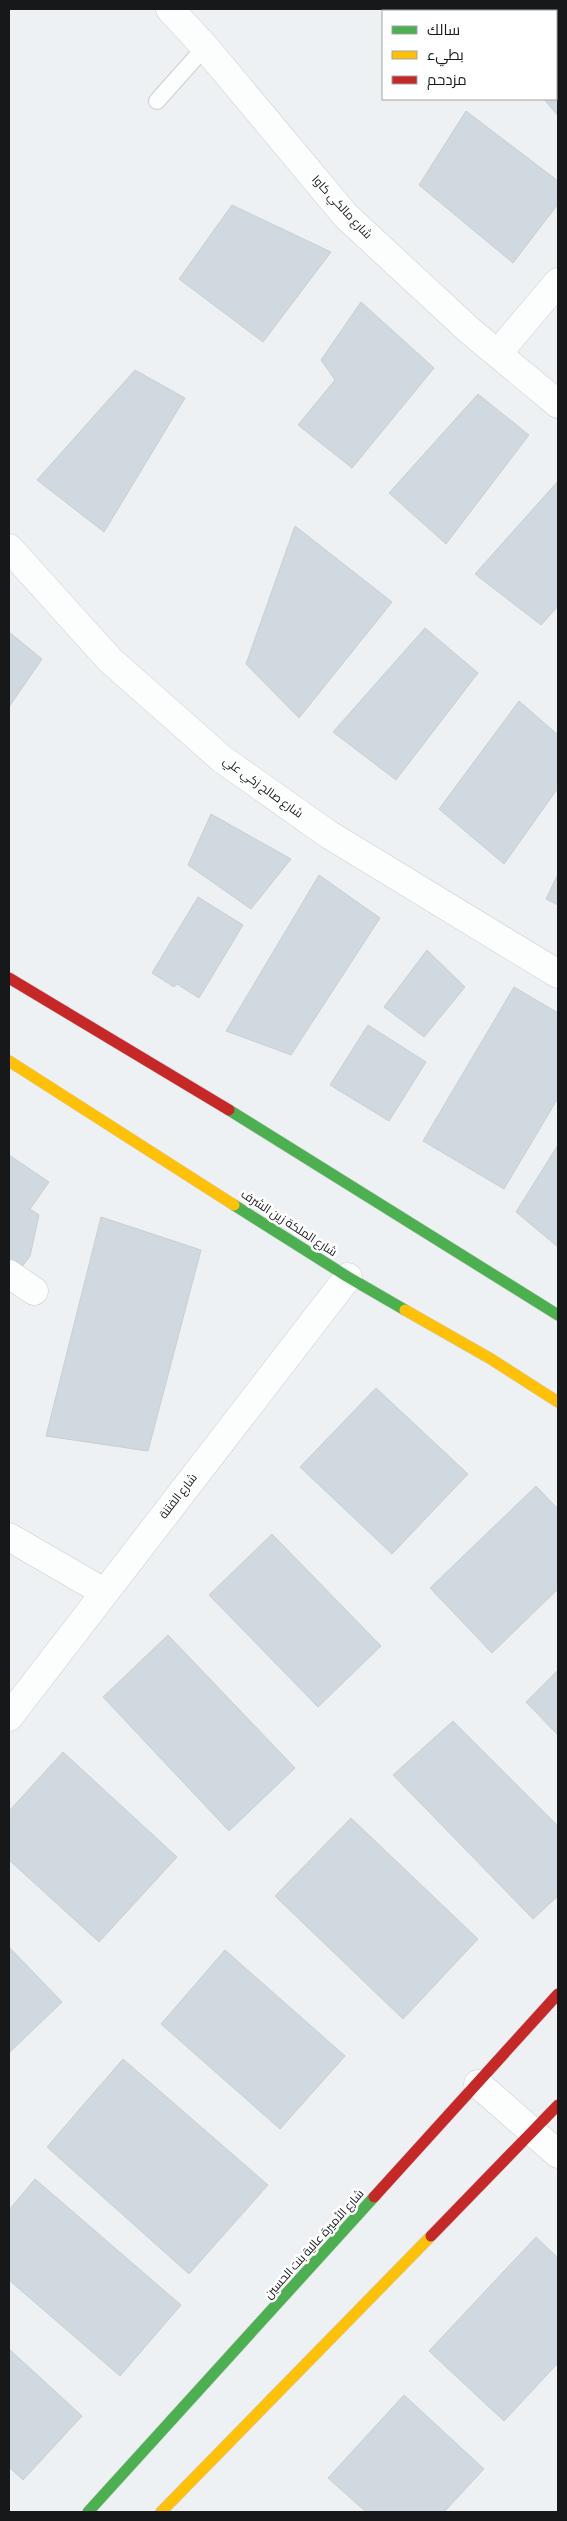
<svg xmlns="http://www.w3.org/2000/svg" width="567" height="2521" viewBox="0 0 567 2521" font-family="'Crimson Pro',Cairo,serif">
<style>
.building{fill:#d0d9df;stroke:#ccced1}
.lines{fill:none;stroke-linecap:round;stroke-linejoin:round}
.lane-casing{stroke:#cbcdcf;stroke-width:18}
.street-casing{stroke:#cbcdcf;stroke-width:29}
.fast-casing{stroke:#cbcdcf;stroke-width:12}
.slow-casing{stroke:#cbcdcf;stroke-width:12}
.jam-casing{stroke:#cbcdcf;stroke-width:12}
.lane{stroke:#fcfdfd;stroke-width:16}
.street{stroke:#fcfdfd;stroke-width:28}
.fast{stroke:#4caf50;stroke-width:11}
.slow{stroke:#ffc107;stroke-width:11}
.jam{stroke:#c62828;stroke-width:11}
.labels{text-anchor:middle;stroke-width:5;stroke-linejoin:round;paint-order:stroke}
.street-label{font-size:12px;fill:#16181a;stroke:#fff}
</style>
<rect width="100%" height="100%" fill="#eef1f4"/>
<!-- building -->
<g class="building">
<polygon points="553,9 558,9 558,116 544,99 556,99 556,11 551,11"/>
<polygon points="466,111 558,181 558,204 513,263 419,185"/>
<polygon points="232,205 331,252 263,342 179,279"/>
<polygon points="361,302 434,368 352,468 298,425 335,380 321,360"/>
<polygon points="135,370 185,398 104,532 37,480"/>
<polygon points="478,394 529,435 446,544 389,493"/>
<polygon points="558,481 558,606 541,625 475,574"/>
<polygon points="295,526 392,602 299,718 246,664"/>
<polygon points="425,628 478,673 396,780 333,732"/>
<polygon points="9,632 42,659 9,707"/>
<polygon points="519,701 558,735 558,788 504,864 439,809"/>
<polygon points="211,814 291,859 251,909 188,865"/>
<polygon points="558,874 558,905 546,899"/>
<polygon points="319,875 380,918 291,1055 226,1031"/>
<polygon points="198,897 243,925 199,998 177,984 174,987 152,973"/>
<polygon points="427,950 465,987 424,1037 384,1007"/>
<polygon points="514,987 558,1013 558,1098 504,1189 423,1141"/>
<polygon points="368,1025 426,1062 389,1121 330,1085"/>
<polygon points="558,1145 558,1247 516,1212"/>
<polygon points="9,1155 49,1182 30,1209 39,1215 30,1256 21,1268 9,1260"/>
<polygon points="101,1217 201,1250 148,1451 46,1436"/>
<polygon points="376,1388 468,1474 392,1554 300,1467"/>
<polygon points="536,1486 558,1509 558,1589 492,1653 430,1588"/>
<polygon points="272,1534 381,1646 318,1707 209,1595"/>
<polygon points="168,1635 295,1768 229,1831 103,1697"/>
<polygon points="558,1670 558,1735 526,1702"/>
<polygon points="453,1721 558,1826 558,1896 533,1919 393,1775"/>
<polygon points="63,1752 177,1857 99,1942 9,1860 9,1811"/>
<polygon points="351,1818 478,1939 403,2019 275,1896"/>
<polygon points="9,1947 62,2002 9,2053"/>
<polygon points="225,1950 345,2056 280,2129 161,2024"/>
<polygon points="123,2059 268,2185 189,2274 47,2147"/>
<polygon points="35,2179 181,2305 120,2376 9,2280 9,2210"/>
<polygon points="536,2237 558,2258 558,2363 504,2421 429,2351"/>
<polygon points="9,2349 82,2416 23,2480 9,2467"/>
<polygon points="404,2395 484,2469 444,2512 366,2512 328,2478"/>
</g>
<g class="lines">
<defs>
<polyline id="lane" points="157,101 205,47"/>
<g id="street">
<polyline points="170,9 205,47 346,216 469,330 558,404"/>
<polyline points="498,353 558,282"/>
<polyline points="9,548 110,660 222,759 328,834 558,974"/>
<polyline points="9,1274 34,1291"/>
<polyline points="9,1537 104,1592"/>
<polyline points="9,1717 348,1277"/>
<polyline points="478,2084 558,2154"/>
</g>
<g id="fast">
<polyline points="229,1110 558,1315"/>
<polyline points="234,1205 348,1277 405,1310"/>
<polyline points="88,2512 374,2197"/>
</g>
<g id="slow">
<polyline points="9,1061 234,1205"/>
<polyline points="405,1310 491,1359 558,1402"/>
<polyline points="161,2512 431,2236"/>
</g>
<g id="jam">
<polyline points="9,978 229,1110"/>
<polyline points="374,2197 558,1994"/>
<polyline points="431,2236 558,2105"/>
</g>
</defs>
<!-- lane casing -->
<use href="#lane" class="lane-casing"/>
<!-- street casing -->
<use href="#street" class="street-casing"/>
<!-- fast casing -->
<use href="#fast" class="fast-casing"/>
<!-- slow casing -->
<use href="#slow" class="slow-casing"/>
<!-- jam casing -->
<use href="#jam" class="jam-casing"/>
<!-- lane -->
<use href="#lane" class="lane"/>
<!-- street -->
<use href="#street" class="street"/>
<!-- fast -->
<use href="#fast" class="fast"/>
<!-- slow -->
<use href="#slow" class="slow"/>
<!-- jam -->
<use href="#jam" class="jam"/>
</g>
<g class="labels">
<!-- street labels -->
<g class="street-label">
<text transform="translate(342 207) rotate(47)" y="4">شارع مالكي كاوا</text>
<text transform="translate(263 787) rotate(36)" y="4">شارع صالح زكي علي</text>
<text transform="translate(289 1223) rotate(33)" y="4">شارع الملكة زين الشرف</text>
<text transform="translate(178 1496) rotate(-52)" y="4">شارع الفتنة</text>
<text transform="translate(314 2244) rotate(-48)" y="4">شارع الأميرة عالية بنت الحسين</text>
</g>
</g>
<!-- border -->
<rect width="567" height="2521" fill="none" stroke="#16181a" stroke-width="20"/>
<!-- legend -->
<rect x="382" y="10" width="175" height="90" fill="#ffffff" stroke="#a2a3a3"/>
<rect x="392" y="26" width="25" height="8" fill="#4caf50" stroke="#a2a3a3"/>
<text x="427" y="35" font-size="15" fill="#16181a">سالك</text>
<rect x="392" y="51" width="25" height="8" fill="#ffc107" stroke="#a2a3a3"/>
<text x="427" y="60" font-size="15" fill="#16181a">بطيء</text>
<rect x="392" y="76" width="25" height="8" fill="#c62828" stroke="#a2a3a3"/>
<text x="427" y="85" font-size="15" fill="#16181a">مزدحم</text>
</svg>
